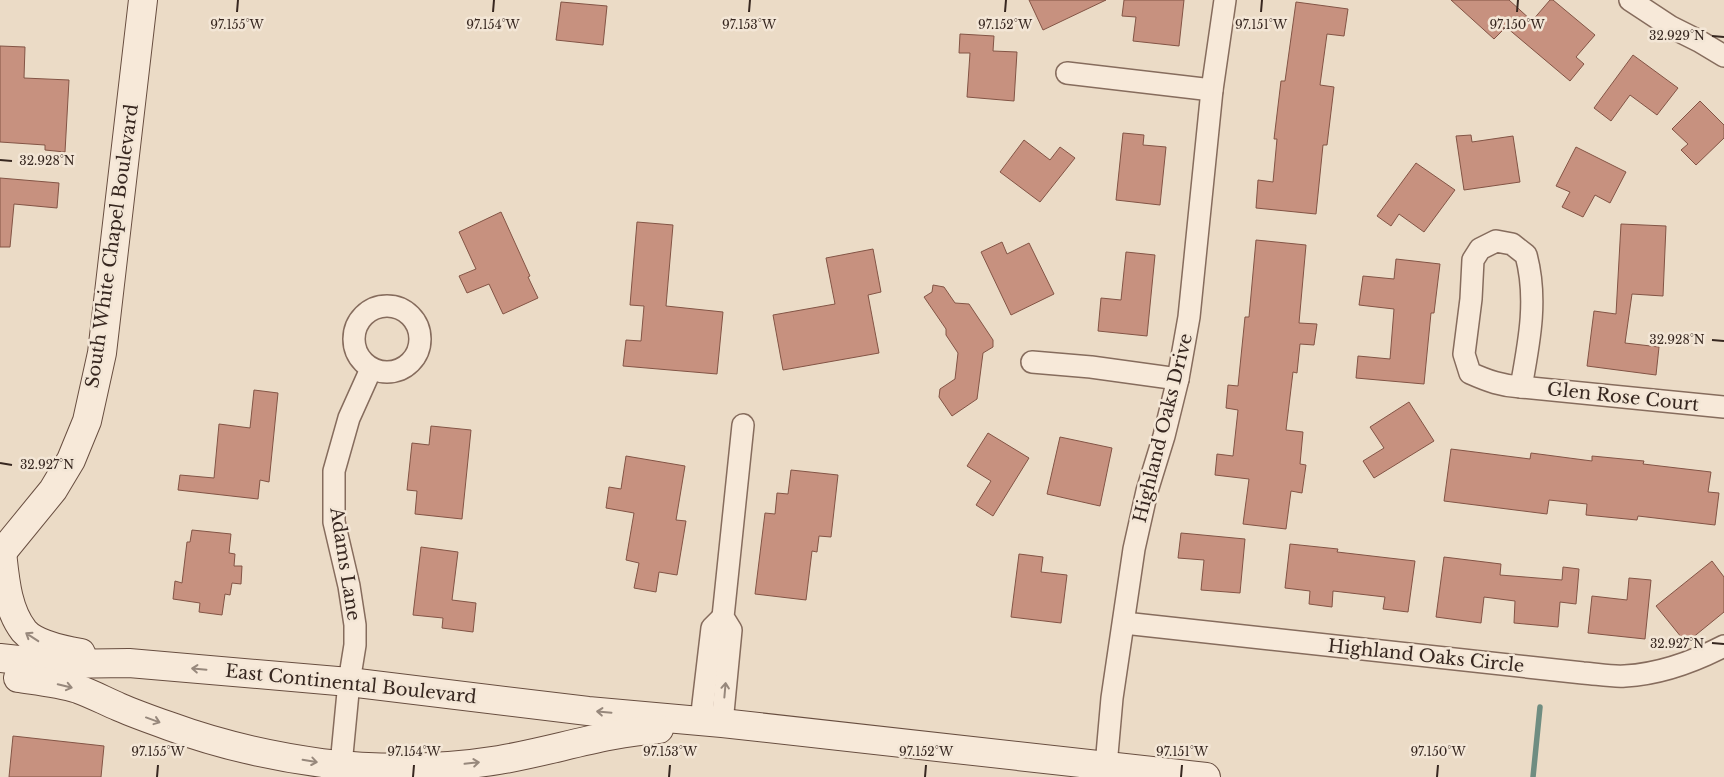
<svg xmlns="http://www.w3.org/2000/svg" width="1724" height="777" viewBox="0 0 1724 777" font-family="'Libre Baskerville',serif">
<style>
.lines{fill:none;stroke-linecap:round;stroke-linejoin:round}
.stream{stroke:#6f8d81;stroke-width:5.5}
.building{fill:#c7917f;stroke:#835445}
.minor-casing{stroke:#866c5d;stroke-width:24}
.secondary-casing{stroke:#684e40;stroke-width:30}
.minor{stroke:#f7e9d9;stroke-width:21}
.secondary{stroke:#f7e9d9;stroke-width:28}
.oneway{stroke:#97887c}
.ticks{fill:none;stroke:#372720;stroke-width:2}
.labels{text-anchor:middle;stroke-width:5;stroke-linejoin:round;paint-order:stroke}
.street-label{font-size:18px;fill:#372720;stroke:#f3e6d6}
.ticks-label{font-size:12px;text-anchor:middle;fill:#372720;stroke:#f3e6d6;stroke-width:5;stroke-linejoin:round;paint-order:stroke}
</style>
<rect width="100%" height="100%" fill="#ebdbc6"/>
<g class="lines">
<!-- stream -->
<polyline class="stream" points="1533,777 1540,707"/>
</g>
<!-- building -->
<g class="building">
<polygon points="1029,0 1106,0 1043,30"/>
<polygon points="1124,0 1184,0 1179,46 1133,41 1136,17 1122,16"/>
<polygon points="1451,0 1509,0 1532,21 1550,0 1553,0 1595,35 1576,57 1584,64 1570,81 1506,27 1494,39"/>
<polygon points="561,2 607,6 603,45 556,40"/>
<polygon points="1296,2 1348,9 1344,36 1327,34 1320,85 1334,87 1327,145 1323,145 1316,214 1256,208 1258,180 1273,182 1277,139 1274,139 1281,81 1285,81"/>
<polygon points="960,34 994,36 993,51 1017,52 1014,101 967,97 970,53 959,53"/>
<polygon points="0,46 25,47 24,78 69,80 65,152 45,150 45,145 0,142"/>
<polygon points="1633,55 1678,88 1657,115 1630,95 1611,121 1594,108"/>
<polygon points="1700,101 1724,125 1724,138 1696,165 1681,150 1688,144 1672,129"/>
<polygon points="1123,133 1144,135 1143,145 1166,147 1160,205 1116,200"/>
<polygon points="1471,135 1472,142 1513,136 1520,182 1464,190 1456,136"/>
<polygon points="1024,140 1050,160 1060,147 1075,158 1040,202 1000,172"/>
<polygon points="1576,147 1626,172 1610,203 1595,195 1583,217 1562,207 1570,192 1556,186"/>
<polygon points="1416,163 1455,190 1424,232 1399,214 1391,226 1377,216"/>
<polygon points="0,178 59,183 57,208 14,204 10,247 0,247"/>
<polygon points="501,212 530,276 528,277 538,298 503,314 489,284 467,293 459,276 476,269 459,232"/>
<polygon points="637,222 673,225 666,306 723,312 717,374 623,366 626,340 641,341 644,306 630,305"/>
<polygon points="1621,224 1666,226 1663,296 1632,294 1625,343 1659,347 1656,375 1587,366 1594,311 1616,314"/>
<polygon points="1256,240 1306,245 1299,323 1317,324 1314,345 1300,344 1297,373 1293,372 1286,430 1303,432 1300,464 1306,465 1302,493 1291,491 1286,529 1243,524 1249,479 1215,475 1217,454 1233,456 1238,410 1226,408 1228,385 1238,386 1245,317 1249,317"/>
<polygon points="1002,242 1007,254 1029,243 1054,294 1011,315 981,252"/>
<polygon points="873,249 881,292 868,295 879,353 783,370 773,315 835,304 826,258"/>
<polygon points="1126,252 1155,255 1147,336 1098,331 1101,298 1121,300"/>
<polygon points="1396,259 1440,264 1434,313 1431,313 1424,384 1356,378 1358,356 1390,359 1394,309 1359,305 1363,276 1394,279"/>
<polygon points="933,285 944,287 955,303 969,304 993,340 993,347 983,353 977,399 952,416 939,397 940,389 955,379 958,353 946,335 946,329 924,297 932,292"/>
<polygon points="254,390 278,393 269,482 260,480 258,499 178,490 180,475 214,478 219,424 250,428"/>
<polygon points="1409,402 1434,441 1374,478 1363,461 1384,448 1370,427"/>
<polygon points="431,426 471,430 462,519 415,514 417,491 407,490 412,443 429,445"/>
<polygon points="988,433 1029,458 993,516 976,505 991,481 967,466"/>
<polygon points="1060,437 1112,448 1100,506 1047,494"/>
<polygon points="1451,449 1530,459 1531,453 1592,461 1592,456 1644,461 1643,464 1711,472 1708,492 1719,493 1715,525 1638,516 1637,520 1586,515 1587,504 1549,500 1547,514 1444,501"/>
<polygon points="626,456 685,466 676,520 686,521 677,575 659,572 656,592 634,588 639,563 626,560 634,513 606,508 609,487 621,489"/>
<polygon points="791,470 838,475 831,537 819,536 817,552 812,551 806,600 755,594 765,513 775,514 777,493 788,494"/>
<polygon points="192,530 231,534 229,553 235,554 234,566 242,566 241,584 232,583 230,595 225,594 222,615 199,612 200,603 173,599 175,581 182,583 187,542 190,542"/>
<polygon points="1181,533 1245,539 1240,593 1201,590 1204,560 1178,558"/>
<polygon points="1290,544 1338,549 1337,552 1415,561 1408,612 1383,609 1385,597 1333,591 1332,607 1309,604 1310,591 1285,588"/>
<polygon points="421,547 458,552 452,600 476,603 473,632 442,628 443,618 413,615"/>
<polygon points="1019,554 1043,557 1041,572 1067,575 1061,623 1011,617"/>
<polygon points="1444,557 1501,564 1500,575 1562,580 1563,567 1579,569 1576,604 1560,602 1558,627 1514,623 1515,601 1484,597 1481,623 1436,617"/>
<polygon points="1712,561 1724,577 1724,612 1686,643 1656,606"/>
<polygon points="1629,578 1651,580 1645,639 1588,633 1592,596 1627,600"/>
<polygon points="13,736 104,746 101,777 9,777"/>
</g>
<g class="lines">
<defs>
<g id="minor">
<polyline points="1630,0 1671,27 1699,41 1724,56"/>
<polyline points="1067,73 1212,90"/>
<path d="M1496,241L1512,244L1526,255C1538,299 1529,343 1521,387C1502,386 1488,381 1470,373L1464,354L1471,299L1473,260L1480,249Z"/>
<circle cx="387" cy="339" r="33"/>
<polyline points="1032,362 1091,367 1178,379"/>
<polyline points="1521,387 1724,407"/>
<path d="M1124,623L1583,673C1597,674 1612,677 1625,676C1661,674 1693,662 1724,646"/>
<polyline points="701,721 712,628 723,617"/>
<polyline points="722,723 731,630 723,617 743,425"/>
<polyline points="341,765 349,682 355,645 355,625 349,586 334,522 334,471 349,418 371,369"/>
<polyline points="1105,777 1112,698 1134,549 1147,491 1164,436 1178,379 1189,317 1212,90 1225,0"/>
</g>
<g id="secondary">
<path d="M2,552C5,579 7,609 24,631C36,645 64,650 81,653"/>
<polyline points="0,555 53,490 71,460 87,421 102,353 143,0"/>
<polyline points="0,658 56,664 129,663 349,682 588,711 722,723 1206,777"/>
<path d="M18,678C38,681 58,683 78,689C92,694 105,701 119,707C135,714 152,720 169,726C218,744 270,756 322,763C380,770 442,769 499,760C553,751 604,733 659,729"/>
</g>
</defs>
<!-- minor casing -->
<use href="#minor" class="minor-casing"/>
<!-- secondary casing -->
<use href="#secondary" class="secondary-casing"/>
<!-- minor -->
<use href="#minor" class="minor"/>
<!-- secondary -->
<use href="#secondary" class="secondary"/>
</g>
<!-- one-way arrows -->
<defs><path id="oneway-shaft" d="M-6 0H5M1.5-3L5.5 0L1.5 3" fill="none" stroke-width="1.6" stroke-linecap="round" stroke-linejoin="round" transform="scale(1.25)"/></defs>
<g class="oneway">
<use href="#oneway-shaft" transform="translate(32 637) rotate(-147)"/>
<use href="#oneway-shaft" transform="translate(199 669) rotate(-175)"/>
<use href="#oneway-shaft" transform="translate(65 686) rotate(14)"/>
<use href="#oneway-shaft" transform="translate(725 690) rotate(-85)"/>
<use href="#oneway-shaft" transform="translate(604 712) rotate(-175)"/>
<use href="#oneway-shaft" transform="translate(153 720) rotate(20)"/>
<use href="#oneway-shaft" transform="translate(310 761) rotate(9)"/>
<use href="#oneway-shaft" transform="translate(472 763) rotate(-6)"/>
</g>
<!-- ticks -->
<path class="ticks" d="M237,12L238,0M493,12L494,0M749,12L750,0M1005,12L1006,0M1261,12L1262,0M1517,12L1518,0M1712,36L1724,37M0,160L12,161M1712,340L1724,341M0,463L12,465M1712,643L1724,644M157,777L158,765M413,777L414,765M669,777L670,765M925,777L926,765M1181,777L1182,765M1437,777L1438,765"/>
<g class="labels">
<!-- street labels -->
<g class="street-label">
<text transform="translate(112 246) rotate(-82)" y="6">South White Chapel Boulevard</text>
<text transform="translate(1623 397) rotate(6)" y="6">Glen Rose Court</text>
<text transform="translate(1163 428) rotate(-76)" y="6">Highland Oaks Drive</text>
<text transform="translate(345 564) rotate(81)" y="6">Adams Lane</text>
<text transform="translate(1426 656) rotate(6)" y="6">Highland Oaks Circle</text>
<text transform="translate(351 684) rotate(6)" y="6">East Continental Boulevard</text>
</g>
</g>
<g class="ticks-label">
<text x="237" y="29">97.155°W</text>
<text x="493" y="29">97.154°W</text>
<text x="749" y="29">97.153°W</text>
<text x="1005" y="29">97.152°W</text>
<text x="1261" y="29">97.151°W</text>
<text x="1517" y="29">97.150°W</text>
<text x="1677" y="40">32.929°N</text>
<text x="47" y="165">32.928°N</text>
<text x="1677" y="344">32.928°N</text>
<text x="47" y="469">32.927°N</text>
<text x="1677" y="648">32.927°N</text>
<text x="158" y="756">97.155°W</text>
<text x="414" y="756">97.154°W</text>
<text x="670" y="756">97.153°W</text>
<text x="926" y="756">97.152°W</text>
<text x="1182" y="756">97.151°W</text>
<text x="1438" y="756">97.150°W</text>
</g>
</svg>
